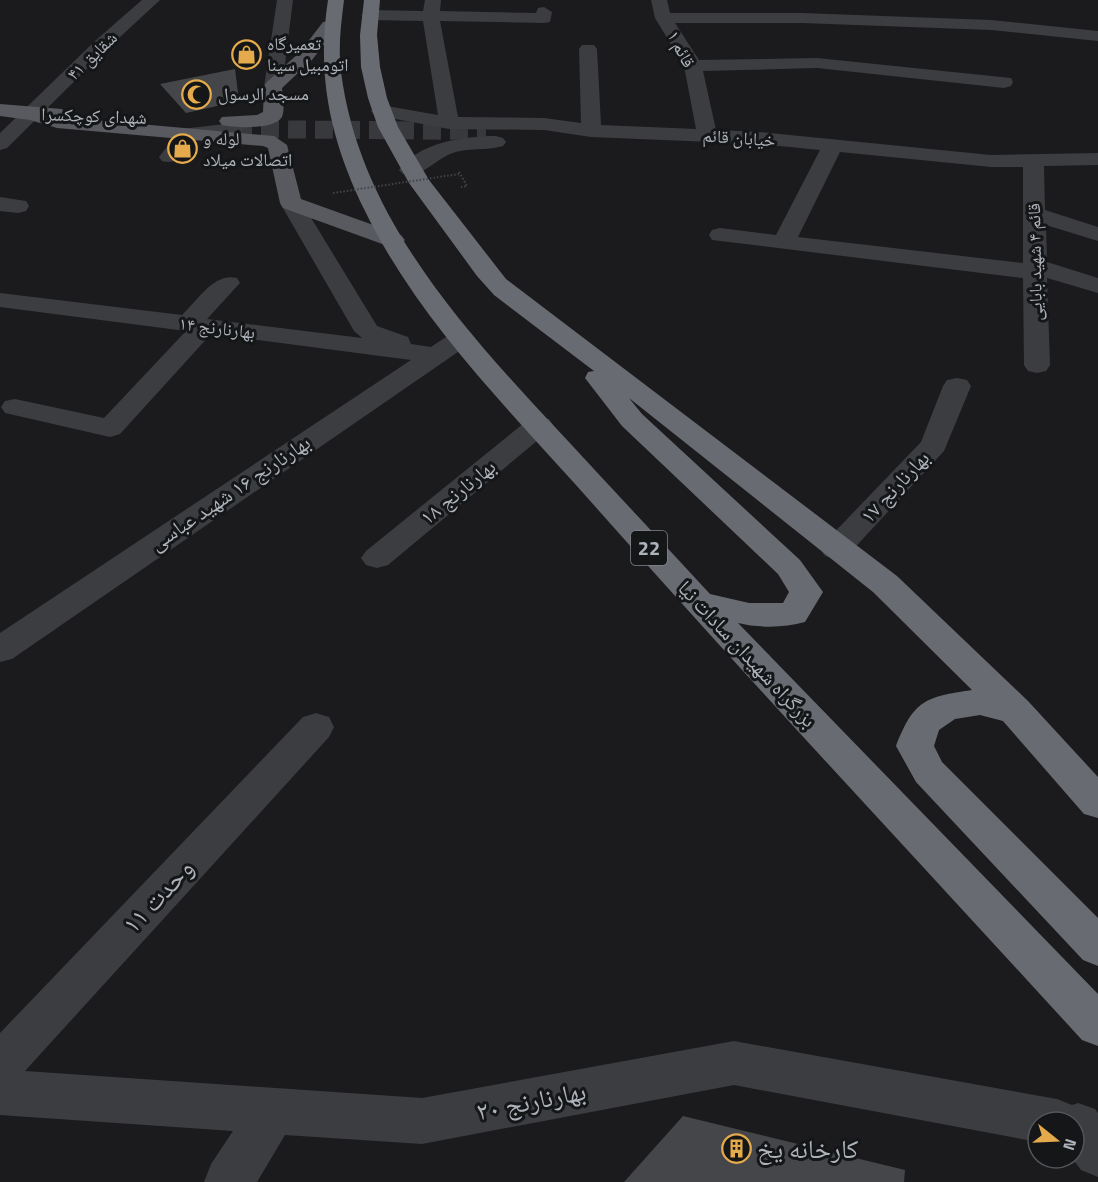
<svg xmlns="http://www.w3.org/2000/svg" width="1098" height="1182" viewBox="0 0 1098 1182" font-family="'Titillium Web','Noto Naskh Arabic',sans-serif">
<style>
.building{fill:#454649}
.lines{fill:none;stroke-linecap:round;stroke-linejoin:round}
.minor-tunnel{stroke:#38393d;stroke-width:18;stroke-dasharray:18 9;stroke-linecap:butt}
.path{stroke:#424448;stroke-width:2;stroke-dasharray:1.5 2;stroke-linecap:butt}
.minor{fill:#3c3d41;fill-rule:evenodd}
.major{fill:#585a60;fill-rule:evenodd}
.highway{fill:#686b72;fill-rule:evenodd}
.path-bridge{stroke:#424448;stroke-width:2;stroke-dasharray:1.5 2;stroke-linecap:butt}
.labels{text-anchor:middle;stroke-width:6;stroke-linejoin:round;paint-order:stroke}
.far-poi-label{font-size:18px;fill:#aeb3bb;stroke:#151618;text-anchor:start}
.far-street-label{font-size:18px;fill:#aeb3bb;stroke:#151618}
.shield{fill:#151618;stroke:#80848a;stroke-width:1.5}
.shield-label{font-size:20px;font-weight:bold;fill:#aeb3bb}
.street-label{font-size:21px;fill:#aeb3bb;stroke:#151618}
.near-street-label{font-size:26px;fill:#aeb3bb;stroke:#151618}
.near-poi-label{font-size:26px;fill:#aeb3bb;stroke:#151618;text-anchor:start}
</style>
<rect width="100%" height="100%" fill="#1b1b1d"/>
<!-- building -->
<g class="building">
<polygon points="235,69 239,101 186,113 160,84"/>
<polygon points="683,1116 905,1170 904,1182 624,1182"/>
</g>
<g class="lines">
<!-- minor-tunnel -->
<polyline class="minor-tunnel" points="234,129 486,131"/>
<!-- path -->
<polyline class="path" points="459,172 467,186 461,187"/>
<!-- minor -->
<g class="minor">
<polygon points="142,0 160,0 107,49 7,148 0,150 0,133 95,41"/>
<polygon points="277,0 293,0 282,87 280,91 266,91 264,87"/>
<path d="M425,0H441L440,11L536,13L538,8L544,7L552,12L550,22L544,23L440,21L458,117L544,118L581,123L579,49L582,45H594L597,49L601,125L696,129L684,66L655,18L651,0H667L670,13H802L991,20L1098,31V41L991,30L802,23H675L699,60L817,58L1011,78L1013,82L1011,86L1004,88L817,68L703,71L716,130L760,132L991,155L1098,153V165L1044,166L1045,210L1098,227V241L1046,225L1047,262L1098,278V293L1047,278L1050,365L1046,371L1037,373L1028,371L1024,365L1023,278L712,240L709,235L712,230L720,228L776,235L820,150L760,144L591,137L544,130L449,129L374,115L371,111L374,107L381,105L438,115L423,21L369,20L361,15L369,10L423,11ZM840,152L991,167H1023V263L798,237Z"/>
<path d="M234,123L241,125L244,129L241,133L194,138C185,151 179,166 162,161L159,157L181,129Z"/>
<path d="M496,136L503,138L506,142L503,146C486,151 467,147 450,154C434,161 420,179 403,174L399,170C418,142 466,136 496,136Z"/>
<path d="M291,196L299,198L302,203L377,326L408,337L411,344L431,347C445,338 455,328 471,333L475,338L471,343L12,659L0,662V633L411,360L211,334L120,434L110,437L5,413L1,407L5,401L15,399L104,418L186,331L0,307V293L182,315C197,301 214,272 237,278L240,283L207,319L362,338L354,331L280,203L283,198Z"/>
<polygon points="0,197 26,201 29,206 26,211 18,213 0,211"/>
<polygon points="957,378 967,380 971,386 944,451 847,556 836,559 825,556 820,549 825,542 921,442 943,386 947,380"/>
<polygon points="539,417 549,419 553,425 549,431 388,565 377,568 366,565 361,558 366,551 529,419"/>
<polygon points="316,713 329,717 334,727 329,737 25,1071 422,1098 734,1041 1057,1099 1072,1105 1078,1103 1095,1109 1098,1113 1098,1177 1081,1170 1072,1158 1074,1158 1074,1122 1038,1122 1038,1142 734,1085 422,1144 285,1135 257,1182 204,1182 211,1164 233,1131 0,1115 0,1033 303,717"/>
</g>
<!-- major -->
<g class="major">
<path d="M329,21L335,22L338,26L312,60L282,88C283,96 285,110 282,117C274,130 235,128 222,125L219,121L222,117L257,115L263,112L264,87L266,83L300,52L323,22Z"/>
<polygon points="0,104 62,109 65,113 62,117 274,136 287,145 301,199 401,235 405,240 401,245 393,247 385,245 283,208 280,203 268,148 263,146 57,128 30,120 0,116"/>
</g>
<!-- highway -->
<path class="highway" d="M328,0H344C341,24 338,48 341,72C360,221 470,336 568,441C615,492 663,543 710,594L749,603H783L789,592L778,574L622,426L585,378L588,372L594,371L494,295L477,276L409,183L378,127L368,98L361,67L360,35L364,0H380L377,35L380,67L387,98L398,127L429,180L506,279L897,576L1028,701L1098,777V818L1084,814L1003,721L980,715L955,719L939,730L934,746L942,762L1098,918V966L1083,960L916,782L896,746C914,700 925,697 972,690L873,592L629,398L642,414L800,560L823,592L805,622C784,628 758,628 738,623L1098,994V1046L1082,1040C921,864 758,690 600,512C517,417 421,326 365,211C331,142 316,77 328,0Z"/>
<!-- path-bridge -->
<polyline class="path-bridge" points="333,193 459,174"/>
</g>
<!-- icons -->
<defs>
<symbol id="shop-ring" viewBox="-11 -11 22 22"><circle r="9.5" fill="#151618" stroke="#e4aa4b" stroke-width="1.5"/><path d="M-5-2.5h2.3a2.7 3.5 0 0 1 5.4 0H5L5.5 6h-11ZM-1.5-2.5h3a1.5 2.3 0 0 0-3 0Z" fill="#e4aa4b"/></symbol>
<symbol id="mosque-ring" viewBox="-11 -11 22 22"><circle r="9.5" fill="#151618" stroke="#e4aa4b" stroke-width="1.5"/><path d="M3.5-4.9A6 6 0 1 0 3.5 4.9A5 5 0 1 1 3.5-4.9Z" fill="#e4aa4b"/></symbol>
<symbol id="building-ring" viewBox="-11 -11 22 22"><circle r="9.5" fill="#151618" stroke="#e4aa4b" stroke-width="1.5"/><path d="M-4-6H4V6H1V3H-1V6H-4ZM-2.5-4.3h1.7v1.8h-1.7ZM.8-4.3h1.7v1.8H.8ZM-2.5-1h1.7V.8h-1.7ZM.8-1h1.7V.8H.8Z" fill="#e4aa4b"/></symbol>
</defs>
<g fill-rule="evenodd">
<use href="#shop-ring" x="230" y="38" width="33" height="33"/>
<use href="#mosque-ring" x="180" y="78" width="33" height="33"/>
<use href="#shop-ring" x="166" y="132" width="33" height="33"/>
<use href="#building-ring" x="720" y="1132" width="33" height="33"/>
</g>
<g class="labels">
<!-- far-poi labels -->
<g class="far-poi-label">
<text x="267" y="50">تعمیرگاه<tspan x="267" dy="21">اتومبیل سینا</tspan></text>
<text x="218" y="100">مسجد الرسول</text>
<text x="203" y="145">لوله و<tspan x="203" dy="21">اتصالات میلاد</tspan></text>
</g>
<!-- far-street labels -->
<g class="far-street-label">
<text transform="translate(681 49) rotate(62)" y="6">قائم ۱</text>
<text transform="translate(92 56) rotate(-44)" y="6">شقایق ۴۱</text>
<text transform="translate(94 116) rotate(2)" y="6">شهدای کوچکسرا</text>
<text transform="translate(739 138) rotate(4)" y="6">خیابان قائم</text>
<text transform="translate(1035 262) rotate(-91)" y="6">قائم ۴ شهید بابایی</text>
<text transform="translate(217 328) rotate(7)" y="6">بهارنارنج ۱۴</text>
</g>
<!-- shield labels -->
<rect class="shield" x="631" y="531" width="36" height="34" rx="4.5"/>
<g class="shield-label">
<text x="649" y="555">22</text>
</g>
<!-- street labels -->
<g class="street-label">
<text transform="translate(895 487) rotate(-47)" y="7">بهارنارنج ۱۷</text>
<text transform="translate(458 492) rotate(-39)" y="7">بهارنارنج ۱۸</text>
<text transform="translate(230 493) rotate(-34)" y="7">بهارنارنج ۱۶ شهید عباسی</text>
<text transform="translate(747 654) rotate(47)" y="7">بزرگراه شهیدان سادات نیا</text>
</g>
<!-- near-street labels -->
<g class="near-street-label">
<text transform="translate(158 896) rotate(-47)" y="9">وحدت ۱۱</text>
<text transform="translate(531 1101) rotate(-11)" y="9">بهارنارنج ۲۰</text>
</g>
<!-- near-poi labels -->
<g class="near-poi-label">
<text x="757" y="1158">کارخانه یخ</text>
</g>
</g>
<!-- north arrow -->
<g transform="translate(1056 1140) rotate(108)"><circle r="28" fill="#151618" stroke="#525559" stroke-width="1.5"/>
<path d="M0-4.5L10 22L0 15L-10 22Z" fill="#e4aa4b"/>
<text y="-9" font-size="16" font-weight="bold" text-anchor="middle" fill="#aeb3bb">N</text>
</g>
</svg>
